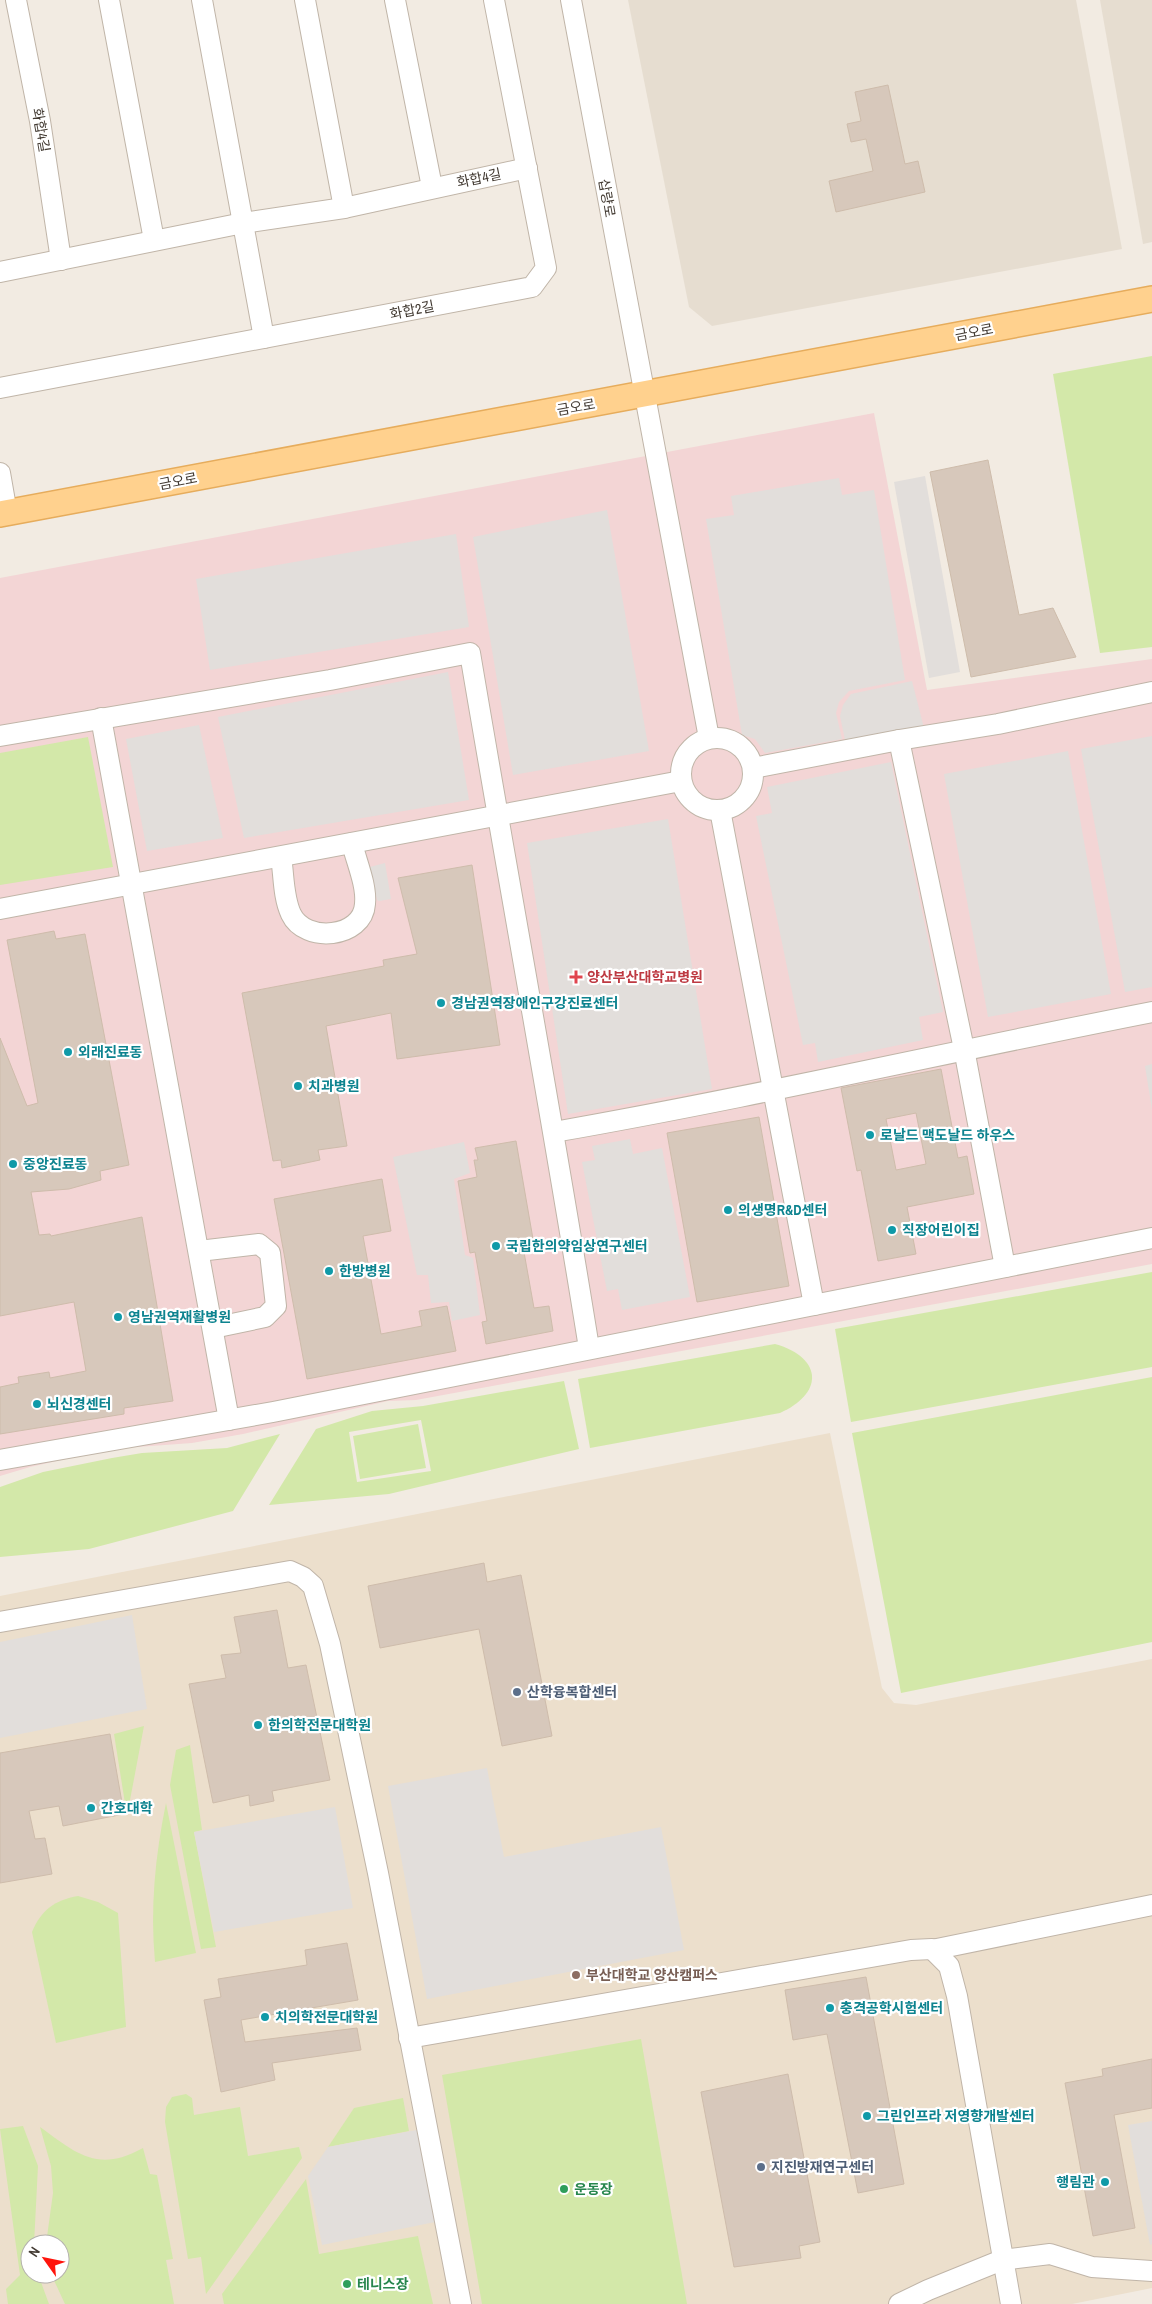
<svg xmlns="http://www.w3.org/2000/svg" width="1152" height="2304" viewBox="0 0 1152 2304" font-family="'Archivo Narrow','Noto Sans KR',sans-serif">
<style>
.residential{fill:#e6ddd0}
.education{fill:#ecdfcc;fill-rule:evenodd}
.medical{fill:#f3d5d5}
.green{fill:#d3e8a9;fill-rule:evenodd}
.parking{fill:#e2dedb}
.building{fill:#d7c8bb;stroke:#cebcab;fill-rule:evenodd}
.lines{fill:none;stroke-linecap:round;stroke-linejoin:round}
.minor-casing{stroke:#c0b5a8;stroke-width:22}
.major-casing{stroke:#e6ac5c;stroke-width:28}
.minor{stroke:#fff;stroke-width:20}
.major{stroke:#ffd18e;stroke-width:25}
.health-dot{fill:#e0444e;stroke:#fff;stroke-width:2}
.culture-dot{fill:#0f9aa8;stroke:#fff;stroke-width:2}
.service-dot{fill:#5c6f8a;stroke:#fff;stroke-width:2}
.education-dot{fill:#8d6e63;stroke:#fff;stroke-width:2}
.leisure-dot{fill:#2e9e5b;stroke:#fff;stroke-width:2}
.labels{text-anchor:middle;stroke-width:4.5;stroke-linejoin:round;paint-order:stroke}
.street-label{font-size:14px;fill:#433b33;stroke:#fff}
.health-label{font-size:14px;font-weight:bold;fill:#be3a42;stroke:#fff;text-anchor:start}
.culture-label{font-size:14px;font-weight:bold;fill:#0d838f;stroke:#fff;text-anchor:start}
.service-label{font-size:14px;font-weight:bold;fill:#4e5e75;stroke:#fff;text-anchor:start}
.education-label{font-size:14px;font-weight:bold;fill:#785e54;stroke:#fff;text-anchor:start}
.leisure-label{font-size:14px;font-weight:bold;fill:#27864d;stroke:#fff;text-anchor:start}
</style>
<rect width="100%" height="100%" fill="#f2ebe2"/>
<!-- residential -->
<g class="residential">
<polygon points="628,0 1076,0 1122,249 712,326 689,307"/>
<polygon points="1100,0 1152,0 1152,242 1143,244"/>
</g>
<!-- education -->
<path class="education" d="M830,1433L882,1688L894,1703L916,1705L1152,1659V2288L1072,2304H0V1596ZM30,2244H60V2274H30Z"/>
<!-- medical -->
<polygon class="medical" points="874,413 927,690 1152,659 1152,1264 416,1400 388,1401 243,1434 192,1443 110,1449 30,1467 0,1476 0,578"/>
<!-- green -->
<g class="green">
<polygon points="1152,356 1152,647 1100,653 1053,374"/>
<polygon points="88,737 113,867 0,885 0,753"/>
<polygon points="1152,1272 1152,1367 851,1422 835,1329"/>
<path d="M775,1344C822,1357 825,1393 780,1413L590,1448L578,1379Z"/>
<polygon points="1152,1377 1152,1642 901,1693 852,1433"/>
<path d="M564,1381L579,1449L389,1494L269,1505L316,1429L372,1411L423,1406ZM421,1420L431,1471L357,1482L349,1432Z"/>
<polygon points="418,1424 426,1468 360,1479 353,1436"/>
<polygon points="280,1434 233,1511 89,1549 0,1557 0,1487 43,1472 112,1458 142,1453 227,1448"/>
<polygon points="144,1726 127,1816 114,1734"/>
<polygon points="190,1745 202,1830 194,1832 216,1947 201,1949 170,1785 176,1750"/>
<path d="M166,1803L196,1953L155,1962C150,1908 155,1857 166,1803Z"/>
<path d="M78,1896L98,1902L118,1913L126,2027L56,2043L32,1932C41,1910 55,1900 78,1896Z"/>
<polygon points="641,2039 687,2304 482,2304 442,2075"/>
<polygon points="186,2094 192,2098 194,2115 240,2107 248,2156 299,2147 302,2158 206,2294 201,2257 188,2259 165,2122 166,2107 172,2097"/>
<polygon points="403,2098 409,2131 328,2147 354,2108"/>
<polygon points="23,2126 38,2166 34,2244 30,2244 30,2274 38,2274 49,2304 8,2304 6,2289 20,2275 0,2129"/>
<path d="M40,2127C77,2154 98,2173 143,2148L150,2174L157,2175L173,2259L166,2260L174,2304H65L51,2274H60V2244H46L53,2193L51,2166Z"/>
<polygon points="306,2179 319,2254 418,2236 433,2304 224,2304 222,2294"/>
</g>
<!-- parking -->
<g class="parking">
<polygon points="925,476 960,672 929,678 894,482"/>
<polygon points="839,478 842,495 874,490 905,680 849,691 839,702 836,713 842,739 765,753 755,739 742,735 706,519 734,515 731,496"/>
<polygon points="607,510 649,751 513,775 473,537"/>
<polygon points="456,534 469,627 210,670 196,579"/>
<polygon points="448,672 469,800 244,838 218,717"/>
<polygon points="912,681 924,728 850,744 845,740 840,716 843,705 851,694"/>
<polygon points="199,725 223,838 147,851 126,739"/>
<polygon points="1152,736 1152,987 1125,992 1081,749"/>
<polygon points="1068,751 1111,994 988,1017 944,774"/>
<polygon points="891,762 943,1012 919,1017 923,1040 818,1062 815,1043 803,1045 756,816 772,813 767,787"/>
<polygon points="668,819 712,1089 568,1114 527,843"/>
<polygon points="385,863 391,899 379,901 377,900 370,867"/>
<polygon points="1152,1064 1152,1110 1145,1066"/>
<polygon points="630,1139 633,1154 662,1148 690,1297 622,1310 618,1289 607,1291 582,1162 595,1160 592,1146"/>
<polygon points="464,1142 470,1173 454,1179 465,1255 473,1258 480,1315 452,1321 449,1302 431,1303 428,1275 417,1275 393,1157"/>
<polygon points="132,1615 147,1709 0,1738 0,1642"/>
<polygon points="487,1768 504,1857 661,1827 684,1950 427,1999 388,1786"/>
<polygon points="335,1807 353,1908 214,1932 194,1832"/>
<polygon points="1152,2121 1152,2244 1150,2245 1128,2125"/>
<polygon points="427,2128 445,2220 322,2245 308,2176 328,2147"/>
</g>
<!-- building -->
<g class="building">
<polygon points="888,85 905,164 918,161 925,192 836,212 829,181 873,171 866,139 851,142 847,124 861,121 855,92"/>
<polygon points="988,460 1019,615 1053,608 1076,657 971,677 930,472"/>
<polygon points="472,865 500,1045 397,1059 391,1013 326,1026 347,1146 318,1150 320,1160 282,1168 281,1160 273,1161 242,993 384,966 383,960 417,954 398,878"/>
<polygon points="54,931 56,939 85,934 129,1165 100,1171 101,1180 69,1189 31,1192 39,1235 50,1234 51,1236 142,1217 173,1401 124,1408 124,1414 0,1434 0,1387 19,1383 18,1377 49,1372 50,1378 86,1371 74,1302 0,1316 0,1038 27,1106 38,1103 7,940"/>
<path d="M941,1069L958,1158L967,1156L974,1194L907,1207L916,1254L878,1261L861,1170L857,1171L841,1088ZM916,1113L926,1164L896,1170L886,1119Z"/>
<polygon points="759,1117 789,1286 697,1302 667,1133"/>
<polygon points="516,1141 533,1239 522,1241 534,1308 549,1306 553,1331 486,1344 482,1322 487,1321 475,1252 470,1253 458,1181 477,1177 474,1160 478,1160 475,1148"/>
<polygon points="382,1179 391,1231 363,1236 381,1334 422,1326 419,1311 447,1306 456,1351 307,1379 274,1199"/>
<polygon points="484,1563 487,1582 521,1575 552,1736 502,1746 479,1629 380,1648 368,1586"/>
<polygon points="277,1610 288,1668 306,1665 330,1780 272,1791 274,1801 250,1806 249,1795 213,1803 189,1684 226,1678 221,1655 241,1653 234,1617"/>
<polygon points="110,1734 124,1814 63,1826 59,1806 29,1811 35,1839 45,1838 52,1874 0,1883 0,1753"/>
<polygon points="347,1943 358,2000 241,2020 245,2042 357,2028 361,2050 272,2063 275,2080 221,2092 204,2000 221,1997 218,1979 307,1965 305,1950"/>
<polygon points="866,1977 904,2184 858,2193 827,2034 793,2040 785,1990"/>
<polygon points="1152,2059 1152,2108 1114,2115 1135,2228 1093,2236 1065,2083 1103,2076 1102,2069"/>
<polygon points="788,2074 820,2242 799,2246 801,2258 734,2267 701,2092"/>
</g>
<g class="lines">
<defs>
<g id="minor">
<polyline points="16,0 40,121 61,260"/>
<polyline points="109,0 154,240"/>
<polyline points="202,0 264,338"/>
<polyline points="305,0 344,208"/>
<polyline points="395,0 432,187"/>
<polyline points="571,0 709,738"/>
<polyline points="0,272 243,223 344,208 527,168"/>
<polyline points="0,388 532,287 546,268 494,0"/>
<polyline points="0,473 7,513"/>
<polyline points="101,718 229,1420"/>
<path d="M0,736L330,680L470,653C509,885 552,1116 589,1348"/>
<circle cx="717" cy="774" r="36"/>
<polyline points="899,740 964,1049 1005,1267"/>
<polyline points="753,768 899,740 998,724 1152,692"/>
<polyline points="720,810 814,1305"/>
<path d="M281,857C284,875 283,897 291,914C305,944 363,938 365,904C367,885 356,861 352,843"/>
<polyline points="0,909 681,781"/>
<path d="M554,1132C754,1097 953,1051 1152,1012"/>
<polyline points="199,1251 259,1244 270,1253 276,1306 265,1317 213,1328"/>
<polyline points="0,1460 273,1412 1152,1238"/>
<polyline points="0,1622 290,1571 303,1577 313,1586 330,1644 378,1873 461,2304"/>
<polyline points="932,1950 1152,1905"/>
<polyline points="409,2038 911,1950 932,1949 949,1966 957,1996 1011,2304"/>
<polyline points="899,2304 928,2290 1002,2260 1050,2254 1092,2267 1152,2271"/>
</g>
<polyline id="major" points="0,514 1152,299"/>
</defs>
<!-- minor casing -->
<use href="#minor" class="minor-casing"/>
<!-- major casing -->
<use href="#major" class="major-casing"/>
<!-- minor -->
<use href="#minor" class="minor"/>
<!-- major -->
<use href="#major" class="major"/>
</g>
<!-- markers -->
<path class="health-dot" d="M573.5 969.5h5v5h5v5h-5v5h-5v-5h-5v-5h5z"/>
<g class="culture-dot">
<circle cx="441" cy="1003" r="5"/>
<circle cx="68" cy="1052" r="5"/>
<circle cx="298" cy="1086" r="5"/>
<circle cx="870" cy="1135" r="5"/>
<circle cx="13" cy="1164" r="5"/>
<circle cx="728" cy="1210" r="5"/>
<circle cx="892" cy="1230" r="5"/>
<circle cx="496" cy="1246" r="5"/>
<circle cx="329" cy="1271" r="5"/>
<circle cx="118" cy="1317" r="5"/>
<circle cx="37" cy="1404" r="5"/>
<circle cx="258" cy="1725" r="5"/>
<circle cx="91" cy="1808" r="5"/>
<circle cx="830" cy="2008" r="5"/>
<circle cx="265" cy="2017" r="5"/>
<circle cx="867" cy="2116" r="5"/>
<circle cx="1105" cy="2182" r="5"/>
</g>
<g class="service-dot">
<circle cx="517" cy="1692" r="5"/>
<circle cx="761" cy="2167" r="5"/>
</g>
<circle class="education-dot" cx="576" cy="1975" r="5"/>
<g class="leisure-dot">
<circle cx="564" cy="2189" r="5"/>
<circle cx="347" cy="2284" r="5"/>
</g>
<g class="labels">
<!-- street labels -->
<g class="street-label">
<text transform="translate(41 130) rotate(80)" y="5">화합4길</text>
<text transform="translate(479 178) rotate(-12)" y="5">화합4길</text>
<text transform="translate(607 198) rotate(80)" y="5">삽량로</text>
<text transform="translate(412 310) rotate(-11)" y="5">화합2길</text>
<text transform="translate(974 332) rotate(-11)" y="5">금오로</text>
<text transform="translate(576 407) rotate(-10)" y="5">금오로</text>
<text transform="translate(178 481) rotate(-11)" y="5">금오로</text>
</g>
<!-- health labels -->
<g class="health-label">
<text x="587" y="982">양산부산대학교병원</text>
</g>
<!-- culture labels -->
<g class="culture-label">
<text x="451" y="1008">경남권역장애인구강진료센터</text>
<text x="78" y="1057">외래진료동</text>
<text x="308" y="1091">치과병원</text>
<text x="880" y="1140">로날드 맥도날드 하우스</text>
<text x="23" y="1169">중앙진료동</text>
<text x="738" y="1215">의생명R&amp;D센터</text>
<text x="902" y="1235">직장어린이집</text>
<text x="506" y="1251">국립한의약임상연구센터</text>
<text x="339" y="1276">한방병원</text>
<text x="128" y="1322">영남권역재활병원</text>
<text x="47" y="1409">뇌신경센터</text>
<text x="268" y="1730">한의학전문대학원</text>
<text x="101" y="1813">간호대학</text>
<text x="840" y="2013">충격공학시험센터</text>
<text x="275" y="2022">치의학전문대학원</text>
<text x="877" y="2121">그린인프라 저영향개발센터</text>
<text x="1095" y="2187" text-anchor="end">행림관</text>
</g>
<!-- service labels -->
<g class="service-label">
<text x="527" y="1697">산학융복합센터</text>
<text x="771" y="2172">지진방재연구센터</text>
</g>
<!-- education labels -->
<g class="education-label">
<text x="586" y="1980">부산대학교 양산캠퍼스</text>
</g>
<!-- leisure labels -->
<g class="leisure-label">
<text x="574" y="2194">운동장</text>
<text x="357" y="2289">테니스장</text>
</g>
</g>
<!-- north arrow -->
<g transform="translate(45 2259) rotate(303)"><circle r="24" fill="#ffffff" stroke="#b4b1ad"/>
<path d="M0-4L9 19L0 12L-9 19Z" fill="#ff140c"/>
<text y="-8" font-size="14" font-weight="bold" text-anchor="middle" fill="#433b33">N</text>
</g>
</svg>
